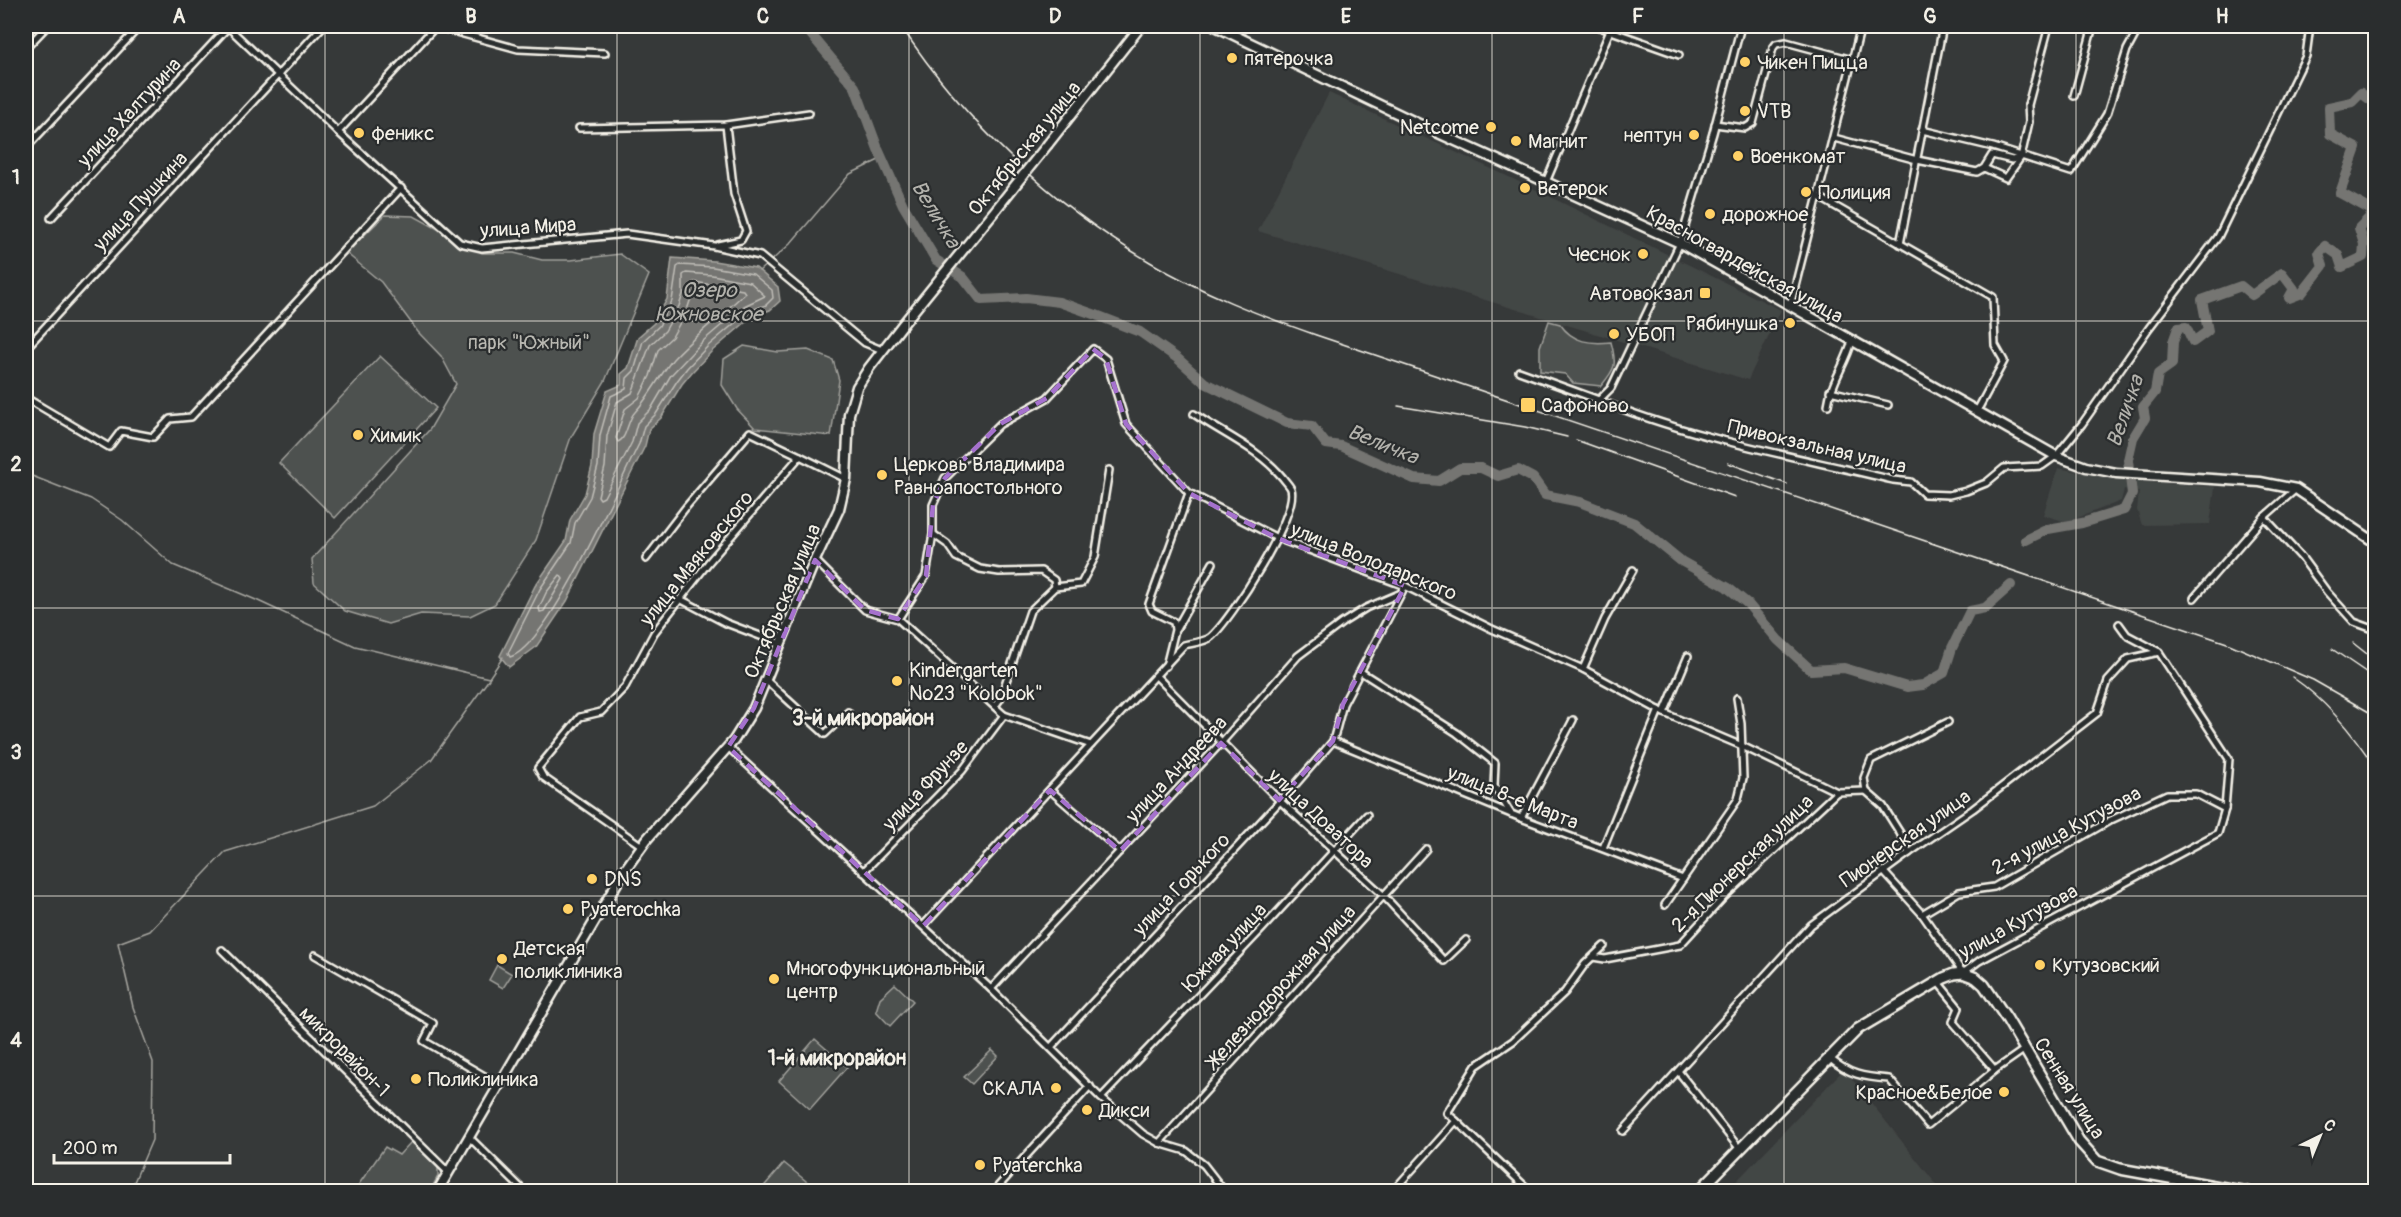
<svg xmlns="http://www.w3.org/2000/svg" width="2401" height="1217" viewBox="0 0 2401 1217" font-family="Pangolin,sans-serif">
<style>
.built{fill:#434645}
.green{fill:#4e514f;stroke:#a1a19c;stroke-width:1.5}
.water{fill:#757572;stroke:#a8a7a1;stroke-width:1.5}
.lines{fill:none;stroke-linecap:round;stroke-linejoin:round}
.shore{stroke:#c1bfb9;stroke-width:1.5}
.stream{stroke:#a8a7a1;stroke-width:1.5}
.river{stroke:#757572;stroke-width:10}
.street-casing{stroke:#f4f1e8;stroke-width:10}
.secondary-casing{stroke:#f4f1e8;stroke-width:13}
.primary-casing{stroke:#f4f1e8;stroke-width:14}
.street{stroke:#2a2d2e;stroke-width:5}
.secondary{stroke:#2a2d2e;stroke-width:8}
.primary{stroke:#2a2d2e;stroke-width:9}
.rail{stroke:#f4f1e8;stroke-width:1.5}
.secondary-bridge-casing{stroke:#f4f1e8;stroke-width:13;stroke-linecap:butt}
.secondary-bridge{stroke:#2a2d2e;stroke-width:8}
.marked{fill:none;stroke:#a571cd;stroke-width:4.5;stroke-dasharray:12 8;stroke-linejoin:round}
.grid{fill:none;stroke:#f4f1e8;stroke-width:1.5;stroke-opacity:0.55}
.poi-dot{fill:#ffd166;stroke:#2a2d2e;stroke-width:2}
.labels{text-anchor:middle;stroke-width:4.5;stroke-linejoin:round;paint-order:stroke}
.poi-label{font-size:20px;fill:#f4f1e8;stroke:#2a2d2e;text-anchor:start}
.street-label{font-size:20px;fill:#f4f1e8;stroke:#2a2d2e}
.park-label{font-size:20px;fill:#bab9b2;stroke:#2a2d2e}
.water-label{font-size:21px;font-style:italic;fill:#b4b3ad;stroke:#2a2d2e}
.neighbourhood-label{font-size:21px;font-weight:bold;fill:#f4f1e8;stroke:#2a2d2e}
.neatline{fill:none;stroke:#f4f1e8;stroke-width:2}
.grid-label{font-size:20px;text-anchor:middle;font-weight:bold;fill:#f4f1e8}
</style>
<rect width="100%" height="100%" fill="#363939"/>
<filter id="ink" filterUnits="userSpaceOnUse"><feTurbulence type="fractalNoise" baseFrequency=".0167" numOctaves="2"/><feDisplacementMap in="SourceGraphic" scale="12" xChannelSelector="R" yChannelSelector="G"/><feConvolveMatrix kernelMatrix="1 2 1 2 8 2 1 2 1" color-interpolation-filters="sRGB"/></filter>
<g filter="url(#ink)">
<!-- built -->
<g class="built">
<polygon points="1329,93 1526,185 1781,310 1748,380 1258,231"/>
<polygon points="2058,468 2115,479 2215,487 2210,524 2142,525 2137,510 2139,492 2124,489 2121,501 2067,522 2043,515"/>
<polygon points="1844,1069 1940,1189 1937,1192 1726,1192"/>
</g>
<!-- green -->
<g class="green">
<polygon points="385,215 414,216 482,253 514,253 542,260 571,260 620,254 649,275 605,381 571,437 536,540 495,604 470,616 421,614 388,624 345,611 314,583 312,559 430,429 456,384 441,356 418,332 381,282 346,253"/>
<path d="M1549,321L1560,324C1573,343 1591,344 1611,342C1617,365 1616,368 1601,386L1573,383L1565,374L1540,371V347Z"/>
<polygon points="744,346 778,352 808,350 833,360 839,380 831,436 755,428 737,409 722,385 724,359"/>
<polygon points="380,356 436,408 335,518 279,463"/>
<polygon points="497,965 512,974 503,988 489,980"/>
<polygon points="895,984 913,1001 890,1026 876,1011 880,998"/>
<polygon points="815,1039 847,1067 810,1109 779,1081"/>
<polygon points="992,1050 998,1056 972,1084 964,1077"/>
<polygon points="411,1142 438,1165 438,1176 430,1191 359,1192 359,1184 385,1147 399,1155"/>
<polygon points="784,1163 811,1185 806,1191 760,1191"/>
</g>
<!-- water -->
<polygon class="water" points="672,258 714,261 756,268 778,287 780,301 770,310 753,316 712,351 692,372 682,384 661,418 649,429 645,446 567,601 536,647 509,667 500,656 535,586 566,541 570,520 585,494 592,466 594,434 607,391 621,385 621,374 628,368 638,337 654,323 667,299"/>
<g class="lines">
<!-- shore -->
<g class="shore">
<path d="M680,265L713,267L753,274L772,290L773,298L766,305L749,311L708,346L687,368L677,381L656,414L644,426L639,444C618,485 548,647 510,657L508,653L540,589L571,543L575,523L590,497L598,466L600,435L611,396L626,389L627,378L634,371L643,341L659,326L672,301L677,267Z"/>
<polygon points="686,273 712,275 750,282 765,296 744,306 703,341 671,375 651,409 637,423 632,442 604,497 600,499 598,496 605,467 607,436 617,402 632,393 650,345 665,331 679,306 683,294 683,275"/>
<path d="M694,282L743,290L745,293C722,315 695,335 673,359C659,376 650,396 635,412C627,420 627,439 618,442L616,438L625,409L639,398L650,376L658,350L672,337L687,310L691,298V285Z"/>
<polygon points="560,575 563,579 544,611 540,612 539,608 546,593"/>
</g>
<!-- stream -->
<g class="stream">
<polyline points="771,261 790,244 850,174 883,158"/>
<polyline points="759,271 767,264"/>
<polyline points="26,468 32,476 91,499 122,520 173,565 256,600 355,646 489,678 503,657"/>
<polyline points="124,1192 134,1182 152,1140 153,1062 133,1007 118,943 150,931 225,852 373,806 431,760 489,679"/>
</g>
<!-- river -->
<g class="river">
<polyline points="804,26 855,87 878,149 903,205 936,260 963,277 981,300 1026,298 1059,302 1096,315 1140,332 1177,358 1205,383 1287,423 1312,426 1326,444 1341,446 1414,479 1439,481 1460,468 1481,468 1498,476 1518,470 1533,478 1545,495 1580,502 1634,523 1681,561 1727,587 1748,604 1778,640 1811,670 1844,668 1907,687 1923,685 1944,673 1952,648 1970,611 1985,608 2011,585"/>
<polyline points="2026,540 2048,529 2082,523 2124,510 2132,494 2128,460 2133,438 2145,418 2143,407 2155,392 2158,374 2172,364 2173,342 2178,328 2186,327 2193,342 2208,331 2202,300 2241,286 2252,295 2282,273 2294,289 2289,298 2302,293 2323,266 2319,253 2325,246 2338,255 2342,267 2363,257 2364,244 2359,228 2375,212 2340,193 2356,148 2330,134 2329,107 2352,102 2361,93 2376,104"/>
</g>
<defs>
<g id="street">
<polyline points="227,26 338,132 460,243 482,248 627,234 714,246 760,256 865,343 882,350"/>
<polyline points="434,26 518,49 605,53"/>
<polyline points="1597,26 1679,55"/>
<polyline points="26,48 47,26"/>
<polyline points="2074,96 2093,26"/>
<polyline points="1715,124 1745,128 1753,123 1773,48 1776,44 1786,42 1853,60"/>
<polyline points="579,128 726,125 809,113"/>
<polyline points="1922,130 1993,147 2071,172 2107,114 2127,50 2140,26"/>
<polyline points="338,132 436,26"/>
<polyline points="1834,138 1917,160 1977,172 1984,168 2006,178 2021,157 2012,160 1992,155 1984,168"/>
<polyline points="26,148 140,26"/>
<polyline points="2021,157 2029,122 2028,105 2049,26"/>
<polyline points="1546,182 1612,26"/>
<polyline points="1819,197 1993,297 1995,345 2004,361 1977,411"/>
<polyline points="51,218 228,27"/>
<polyline points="1900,244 1943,26"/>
<polyline points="718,245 741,240 746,231 734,194 726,125"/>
<polyline points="1790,306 1861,26"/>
<polyline points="26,348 323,26"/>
<polyline points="1519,371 1599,400 1611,388 1680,243 1713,133 1741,26"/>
<polyline points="1830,391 1888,405"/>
<polyline points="26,398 109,447 121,431 153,437 170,419 191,417 401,188"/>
<path d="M1599,400C1693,439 1794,456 1893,480L1911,482L1924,494L1949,495L1966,491L1986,483L2004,468L2042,466L2056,456L2082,424L2149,328L2218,237L2306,56L2310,26"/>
<path d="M1828,405C1831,382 1846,364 1852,341"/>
<polyline points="2296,489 2264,517 2302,558 2327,592 2354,622 2376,630"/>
<polyline points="933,534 947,544 956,557 980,569 999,572 1041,571 1054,580 1055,587"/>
<polyline points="646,559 686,507 750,432 800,456"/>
<polyline points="815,560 865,610 898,619 1004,715 1091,745"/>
<polyline points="2194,598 2264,517"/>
<polyline points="680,599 726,623 781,644"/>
<polyline points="898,619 926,576 933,534 933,505 945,478 1000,424 1047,398 1093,349 1106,359 1126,424 1189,493 1277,538 1405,586 1492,629 1583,669 1664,713 1742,746 1837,792 1866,791"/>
<polyline points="1176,629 1213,563"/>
<polyline points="1166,666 1175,630 1174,622 1152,611 1149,604 1189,493"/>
<polyline points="1583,669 1605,619 1633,570"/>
<polyline points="1361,672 1457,733 1495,763 1494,786 1511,814"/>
<polyline points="1156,676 1279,800 1383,895 1444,961 1466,940"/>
<polyline points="766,680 825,734 848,712"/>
<polyline points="995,706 1000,699 1030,611 1055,587 1081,584 1095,557 1109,470"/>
<polyline points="1664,713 1688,656"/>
<polyline points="1333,741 1521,818 1683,879"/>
<polyline points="728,747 991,989 1101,1098 1143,1134 1159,1143 1186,1151 1204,1165 1225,1192"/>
<polyline points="1050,790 1120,851"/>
<polyline points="1521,818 1573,720"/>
<polyline points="642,846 543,777 538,768 580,717 601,712 625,687 654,633 708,563 800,456 846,479"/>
<polyline points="1603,848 1659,710"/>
<polyline points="1909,853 1900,833 1883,806 1866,791 1864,778 1871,760 1948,722"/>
<polyline points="1883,871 1922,914 1963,973 1979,961 2218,833 2225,809 2229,759 2159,652 2127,635 2119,624"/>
<polyline points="863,872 962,771 1004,715"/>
<polyline points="1665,905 1738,799 1743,778 1741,724 1737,698"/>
<polyline points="1922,914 1959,892 1994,887 2111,820 2167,794 2196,794 2225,809"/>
<path d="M923,926L1184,645C1192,643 1205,642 1211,637C1231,620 1299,514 1291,489C1290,486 1285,481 1283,478C1259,449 1225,435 1194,414"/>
<polyline points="222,950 448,1172"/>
<polyline points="315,955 433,1023 424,1041 500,1085"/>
<polyline points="1593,957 1605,959 1680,945 1723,898 1837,792"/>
<polyline points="1937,981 1959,1008 1953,1022 1995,1070 2025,1049"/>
<polyline points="991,989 1221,743 1298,656 1342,623 1366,608 1401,593"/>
<polyline points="1051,1047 1295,785 1333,741 1343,704 1405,586"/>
<path d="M1828,1057C1849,1075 1863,1077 1889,1079L1928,1125L1995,1070"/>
<polyline points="1678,1071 1739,1148"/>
<polyline points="1101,1098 1262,929 1367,815"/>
<polyline points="1456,1121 1447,1113 1476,1066 1513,1041 1565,992 1585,964 1604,946"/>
<polyline points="1623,1131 1811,925 1909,853 1973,809 2097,713 2108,681 2128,659 2159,652"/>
<polyline points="470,1138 525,1192"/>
<polyline points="1159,1143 1426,849"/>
<polyline points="993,1192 1090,1086"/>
<polyline points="1392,1192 1456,1121 1531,1192"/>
</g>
<g id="secondary">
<polyline points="1215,26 1438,133 1680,243 2056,456 2086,467 2116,473 2260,482 2296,489 2376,543"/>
<polyline points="1048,144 1141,26"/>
<polyline points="437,1192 624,871 647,839 734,740 754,708 815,560 839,509 846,479 849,414 857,387 869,368 903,324 997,208"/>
</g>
<polyline id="primary" points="1698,1192 1858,1029 1944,978 1954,974 1963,973 1976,978 1984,985 2007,1019 2079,1141 2097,1161 2120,1169 2247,1192"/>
</defs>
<!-- street casing -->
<use href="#street" class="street-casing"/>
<!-- secondary casing -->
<use href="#secondary" class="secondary-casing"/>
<!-- primary casing -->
<use href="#primary" class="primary-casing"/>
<!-- street -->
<use href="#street" class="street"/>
<!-- secondary -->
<use href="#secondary" class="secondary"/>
<!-- primary -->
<use href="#primary" class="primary"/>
<!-- rail -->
<g class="rail">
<path d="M901,26C964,121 1051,204 1150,262C1202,293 1259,315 1316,335L2227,643L2313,680L2376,716"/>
<polyline points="1398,406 1525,427 1567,437"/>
<polyline points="1576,440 1735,497"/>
<polyline points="1728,463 1787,484"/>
<polyline points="2353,643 2376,661"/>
<polyline points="2332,649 2376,679"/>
<path d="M2292,677C2327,701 2353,733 2376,769"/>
</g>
<defs>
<polyline id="secondary-bridge" points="997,208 1048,144"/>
</defs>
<!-- secondary-bridge casing -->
<use href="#secondary-bridge" class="secondary-bridge-casing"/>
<!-- secondary-bridge -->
<use href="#secondary-bridge" class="secondary-bridge"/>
</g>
</g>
<!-- marked area -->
<path class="marked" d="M1093,349L1106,359L1126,424L1189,493L1277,538L1405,586L1343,704L1333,741L1279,800L1221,743L1120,851L1050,790L923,926L728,747L754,708L815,560L865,610L898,619L926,576L933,505L945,478L1000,424L1047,398Z"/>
<!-- grid -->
<path class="grid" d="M325,26V1192M617,26V1192M909,26V1192M1200,26V1192M1492,26V1192M1784,26V1192M2076,26V1192M26,321H2376M26,608H2376M26,896H2376"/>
<!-- markers -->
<g class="poi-dot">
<circle cx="1232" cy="58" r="6"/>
<circle cx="1745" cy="62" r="6"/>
<circle cx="1745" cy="111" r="6"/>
<circle cx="1491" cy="127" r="6"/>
<circle cx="359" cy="133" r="6"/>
<circle cx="1694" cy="135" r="6"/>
<circle cx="1516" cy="141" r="6"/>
<circle cx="1738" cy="156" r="6"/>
<circle cx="1525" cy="188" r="6"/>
<circle cx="1806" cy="192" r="6"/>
<circle cx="1710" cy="214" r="6"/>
<circle cx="1643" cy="254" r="6"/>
<rect x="1699" y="287" width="12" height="12" rx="3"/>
<circle cx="1790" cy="323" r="6"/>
<circle cx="1614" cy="334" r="6"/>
<rect x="1520" y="397" width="16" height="16" rx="3"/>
<circle cx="358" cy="435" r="6"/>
<circle cx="882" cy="475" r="6"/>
<circle cx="897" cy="681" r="6"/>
<circle cx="592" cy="879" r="6"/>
<circle cx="568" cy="909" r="6"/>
<circle cx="502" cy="959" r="6"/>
<circle cx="2040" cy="965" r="6"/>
<circle cx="774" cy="979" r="6"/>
<circle cx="416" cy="1079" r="6"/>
<circle cx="1056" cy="1088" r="6"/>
<circle cx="2004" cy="1092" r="6"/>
<circle cx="1087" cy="1110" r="6"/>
<circle cx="980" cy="1165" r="6"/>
</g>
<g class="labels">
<!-- poi labels -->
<g class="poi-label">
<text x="1244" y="65">пятерочка</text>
<text x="1757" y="69">Чикен Пицца</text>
<text x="1757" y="118">VTB</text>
<text x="1479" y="134" text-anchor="end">Netcome</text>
<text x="371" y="140">феникс</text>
<text x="1682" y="142" text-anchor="end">нептун</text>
<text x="1528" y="148">Магнит</text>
<text x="1750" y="163">Военкомат</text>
<text x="1537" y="195">Ветерок</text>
<text x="1818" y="199">Полиция</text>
<text x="1722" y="221">дорожное</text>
<text x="1631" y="261" text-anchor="end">Чеснок</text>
<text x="1693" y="300" text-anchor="end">Автовокзал</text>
<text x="1778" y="330" text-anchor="end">Рябинушка</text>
<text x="1626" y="341">УБОП</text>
<text x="1541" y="412">Сафоново</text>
<text x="370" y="442">Химик</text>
<text x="894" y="471">Церковь Владимира<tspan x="894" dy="23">Равноапостольного</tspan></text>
<text x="909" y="677">Kindergarten<tspan x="909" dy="23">№23 "Kolobok"</tspan></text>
<text x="604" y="886">DNS</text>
<text x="580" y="916">Pyaterochka</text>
<text x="514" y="955">Детская<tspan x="514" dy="23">поликлиника</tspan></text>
<text x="2052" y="972">Кутузовский</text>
<text x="786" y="975">Многофункциональный<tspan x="786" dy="23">центр</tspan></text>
<text x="428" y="1086">Поликлиника</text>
<text x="1044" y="1095" text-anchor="end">СКАЛА</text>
<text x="1992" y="1099" text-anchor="end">Красное&amp;Белое</text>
<text x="1099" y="1117">Дикси</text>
<text x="992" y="1172">Pyaterchka</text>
</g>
<!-- street labels -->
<g class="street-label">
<text transform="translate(129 112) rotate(-47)" y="7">улица Халтурина</text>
<text transform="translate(1024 148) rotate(-51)" y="7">Октябрьская улица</text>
<text transform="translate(140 201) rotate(-47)" y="7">улица Пушкина</text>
<text transform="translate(528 227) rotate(-4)" y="7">улица Мира</text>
<text transform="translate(1745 264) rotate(29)" y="7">Красногвардейская улица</text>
<text transform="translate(1817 446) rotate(13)" y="7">Привокзальная улица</text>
<text transform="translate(696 558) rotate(-51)" y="7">улица Маяковского</text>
<text transform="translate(1374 561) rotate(22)" y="7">улица Володарского</text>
<text transform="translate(782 601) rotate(-67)" y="7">Октябрьская улица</text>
<text transform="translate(1176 769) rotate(-47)" y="7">улица Андреева</text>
<text transform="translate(925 785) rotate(-47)" y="7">улица Фрунзе</text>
<text transform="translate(1513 797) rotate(22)" y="7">улица 8-е Марта</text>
<text transform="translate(1321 818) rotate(43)" y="7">улица Доватора</text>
<text transform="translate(2066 830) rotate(-28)" y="7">2-я улица Кутузова</text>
<text transform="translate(1905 838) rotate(-35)" y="7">Пионерская улица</text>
<text transform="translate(1742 863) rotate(-44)" y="7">2-я Пионерская улица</text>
<text transform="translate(1181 884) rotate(-47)" y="7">улица Горького</text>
<text transform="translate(2018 921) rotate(-29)" y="7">улица Кутузова</text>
<text transform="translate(1224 947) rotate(-47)" y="7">Южная улица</text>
<text transform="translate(1281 986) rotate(-48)" y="7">Железнодорожная улица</text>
<text transform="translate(345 1051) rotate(45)" y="7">микрорайон-1</text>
<text transform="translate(2070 1088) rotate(58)" y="7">Сенная улица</text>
</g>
<!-- park labels -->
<g class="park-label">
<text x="529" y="349">парк "Южный"</text>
</g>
<!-- water labels -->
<g class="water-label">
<text transform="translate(936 214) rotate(59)" y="7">Величка</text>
<text x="709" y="297">Озеро<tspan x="709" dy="24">Южновское</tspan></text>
<text transform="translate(2125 411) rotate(-71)" y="7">Величка</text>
<text transform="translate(1383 444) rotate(22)" y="7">Величка</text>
</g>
<!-- neighbourhood labels -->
<g class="neighbourhood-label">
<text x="863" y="725">3-й микрорайон</text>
<text x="837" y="1065">1-й микрорайон</text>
</g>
</g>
<!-- margin -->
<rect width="2401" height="1217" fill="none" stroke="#2a2d2e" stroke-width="66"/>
<!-- north arrow -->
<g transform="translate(2320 1136) rotate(43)" stroke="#2a2d2e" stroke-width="4.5" paint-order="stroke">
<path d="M0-4.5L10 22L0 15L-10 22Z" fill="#f4f1e8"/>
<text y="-9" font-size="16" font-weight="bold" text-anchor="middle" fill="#f4f1e8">С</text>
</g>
<!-- scale -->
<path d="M54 1154v9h176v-9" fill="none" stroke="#f4f1e8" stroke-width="3"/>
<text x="63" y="1154" font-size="18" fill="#f4f1e8" stroke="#2a2d2e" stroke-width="4.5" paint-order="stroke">200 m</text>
<rect x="33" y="33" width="2335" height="1151" class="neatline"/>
<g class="grid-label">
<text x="179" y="23">A</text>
<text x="471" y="23">B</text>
<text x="763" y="23">C</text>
<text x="1055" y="23">D</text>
<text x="1346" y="23">E</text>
<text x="1638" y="23">F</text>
<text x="1930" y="23">G</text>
<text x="2222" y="23">H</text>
<text x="16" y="184">1</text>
<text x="16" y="471">2</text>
<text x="16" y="759">3</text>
<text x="16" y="1047">4</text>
</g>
</svg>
